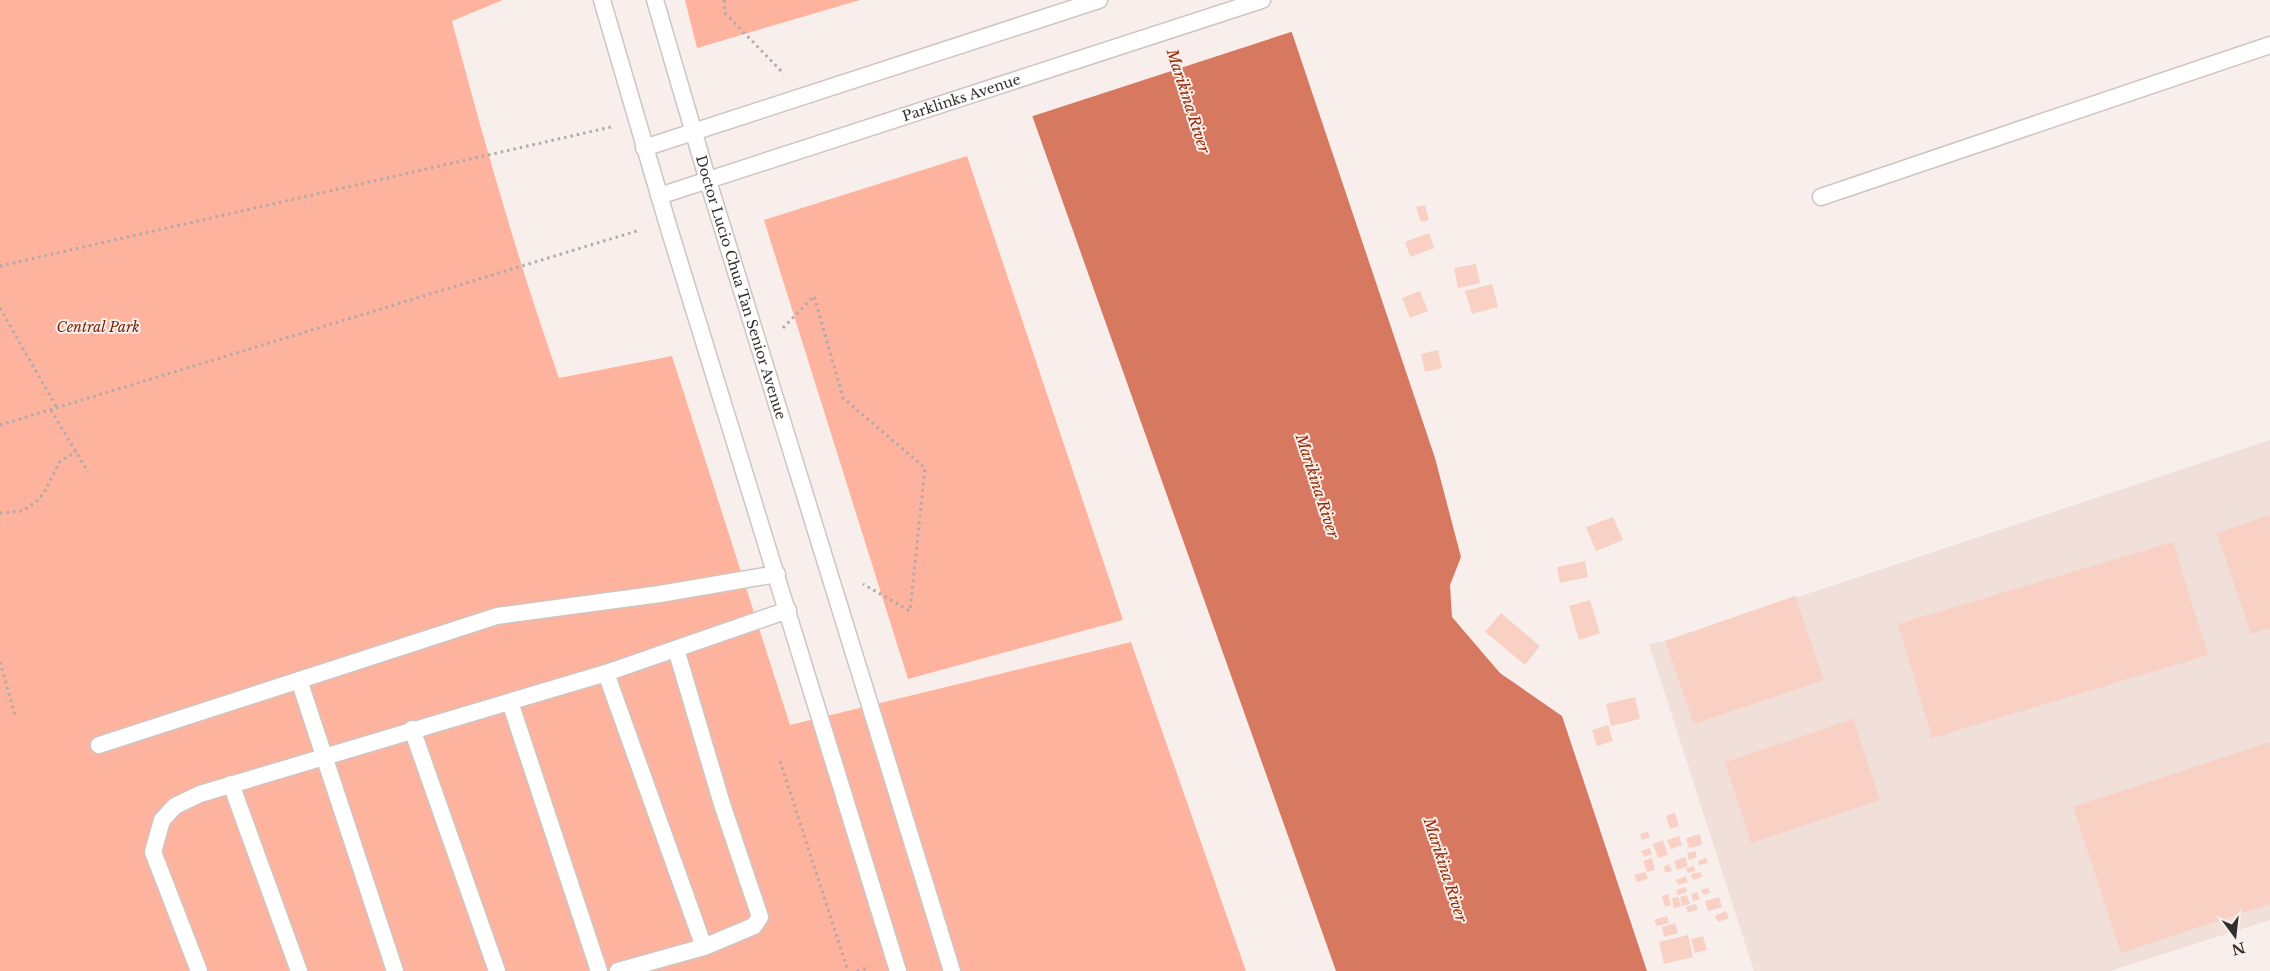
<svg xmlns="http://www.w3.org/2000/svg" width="2270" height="971" viewBox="0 0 2270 971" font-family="'Libre Baskerville',serif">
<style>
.built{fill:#f1dfda}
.green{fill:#feb39e}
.water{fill:#d67960}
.pier{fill:#f8efec}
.building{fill:#f8d0c4}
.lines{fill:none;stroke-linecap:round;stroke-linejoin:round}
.service-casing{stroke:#cec5c3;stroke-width:19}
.path{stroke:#b1aaa7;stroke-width:3;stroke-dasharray:2.5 4;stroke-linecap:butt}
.service{stroke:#fff;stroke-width:16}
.labels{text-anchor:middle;stroke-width:4;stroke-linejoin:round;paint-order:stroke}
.street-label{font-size:14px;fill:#332f2e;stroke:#f8efec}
.park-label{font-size:14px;font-style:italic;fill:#721f04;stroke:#f8efec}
.water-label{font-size:15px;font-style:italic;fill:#942600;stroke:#f8efec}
</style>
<rect width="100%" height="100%" fill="#f8efec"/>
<!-- built -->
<polygon class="built" points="2270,440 2270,920 2110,971 1754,971 1649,644 1665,641"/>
<!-- green -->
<g class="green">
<path d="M0,0H503L452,21C484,142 518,261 559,378L672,356L790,725L1131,642L1246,971H0Z"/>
<polygon points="685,0 860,0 697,48"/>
<polygon points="967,156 1123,620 908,679 764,220"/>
</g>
<!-- water -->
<polygon class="water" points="991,0 1281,0 1435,458 1461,557 1450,585 1452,617 1500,673 1562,716 1647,971 1336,971"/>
<!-- pier -->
<polygon class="pier" points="988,0 1284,0 1294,31 1030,117"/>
<!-- building -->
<g class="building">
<polygon points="1425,205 1429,220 1421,222 1416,207"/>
<polygon points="1429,233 1434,248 1410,257 1405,242"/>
<polygon points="1476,264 1480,283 1458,288 1454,268"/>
<polygon points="1492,284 1498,307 1472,314 1465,291"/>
<polygon points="1420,291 1428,311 1410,318 1402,298"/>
<polygon points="1438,350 1442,368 1425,372 1421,354"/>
<polygon points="2270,515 2270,628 2251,634 2217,533"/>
<polygon points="1613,517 1623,540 1596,551 1586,527"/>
<polygon points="2173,542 2208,655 1932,738 1898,624"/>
<polygon points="1585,561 1588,577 1560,583 1557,567"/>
<polygon points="1795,596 1824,680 1694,724 1665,641"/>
<polygon points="1590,600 1600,633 1579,640 1569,606"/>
<polygon points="1501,613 1540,646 1525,665 1485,632"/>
<polygon points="1635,697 1640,719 1611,726 1606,704"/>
<polygon points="1853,719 1880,800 1751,843 1725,762"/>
<polygon points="1608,725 1613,741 1597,746 1592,730"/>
<polygon points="2270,742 2270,904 2121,953 2073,807"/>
<polygon points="1675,813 1679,826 1670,829 1666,816"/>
<polygon points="1648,832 1650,837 1642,840 1640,834"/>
<polygon points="1700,834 1702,845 1689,848 1686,838"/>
<polygon points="1679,836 1682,845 1671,849 1667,840"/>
<polygon points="1663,840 1668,855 1658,858 1653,844"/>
<polygon points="1650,848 1652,854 1644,857 1641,851"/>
<polygon points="1695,851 1697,857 1689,860 1687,853"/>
<polygon points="1685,857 1688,866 1677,870 1674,861"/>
<polygon points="1652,858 1655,870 1647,872 1643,861"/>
<polygon points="1706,858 1708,863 1699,865 1698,861"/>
<polygon points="1669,864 1672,871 1666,873 1663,867"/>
<polygon points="1694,866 1695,871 1688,873 1686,868"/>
<polygon points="1645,872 1648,879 1637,882 1634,875"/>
<polygon points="1701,872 1702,877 1693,880 1691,874"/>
<polygon points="1686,876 1688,882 1678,885 1676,880"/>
<polygon points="1686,887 1687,892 1678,895 1676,890"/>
<polygon points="1708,888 1710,893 1703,895 1701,890"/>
<polygon points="1697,892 1700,899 1693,901 1691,894"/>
<polygon points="1668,894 1671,905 1665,907 1662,896"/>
<polygon points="1687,895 1690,904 1682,906 1680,897"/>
<polygon points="1678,897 1681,906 1674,908 1672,898"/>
<polygon points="1719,897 1722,907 1708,911 1705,901"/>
<polygon points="1696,904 1698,909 1688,913 1686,907"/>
<polygon points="1726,911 1729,918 1718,922 1715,916"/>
<polygon points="1667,916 1669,923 1657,926 1654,920"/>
<polygon points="1675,923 1678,933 1664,937 1662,927"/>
<polygon points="1688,935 1693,957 1664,964 1659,942"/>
<polygon points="1703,936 1707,950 1695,953 1691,939"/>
</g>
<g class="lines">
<defs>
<g id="service">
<polyline points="602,0 667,222 898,971"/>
<path id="s1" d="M655,0L708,181L952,971"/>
<polyline points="644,148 1099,0"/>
<path id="s2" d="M659,196L1262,0"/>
<polyline points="1821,197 2270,45"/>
<polyline points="606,673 704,947"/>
<polyline points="299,680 395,971"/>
<polyline points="510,702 599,971"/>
<polyline points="412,729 497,971"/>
<polyline points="99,745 497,616 660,594 777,574"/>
<polyline points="231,784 299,971"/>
<polyline points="199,971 153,852 162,820 175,806 200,794 606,673 788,610"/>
<polyline points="618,971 704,947 754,926 760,917 722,804 676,649"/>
</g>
</defs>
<!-- service casing -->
<use href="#service" class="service-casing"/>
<!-- path -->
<g class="path">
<polyline points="724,0 725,13 784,74"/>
<polyline points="0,266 611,127"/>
<polyline points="0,308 57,408"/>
<polyline points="783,328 814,296 843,398 925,468 910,611 863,584"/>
<polyline points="51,410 88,472"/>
<polyline points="0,425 640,230"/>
<polyline points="0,513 22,511 36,502 44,493 60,461 76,452"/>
<polyline points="0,662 15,715"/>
<polyline points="780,761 848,971"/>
<polyline points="857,971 868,968"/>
</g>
<!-- service -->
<use href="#service" class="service"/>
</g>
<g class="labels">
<!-- street labels -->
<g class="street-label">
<text dy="5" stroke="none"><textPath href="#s2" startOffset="318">Parklinks Avenue</textPath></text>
<text dy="5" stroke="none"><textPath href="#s1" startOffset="300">Doctor Lucio Chua Tan Senior Avenue</textPath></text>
</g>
<!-- park labels -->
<g class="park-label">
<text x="98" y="332">Central Park</text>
</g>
<!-- water labels -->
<g class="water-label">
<text transform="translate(1188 101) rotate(72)" y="5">Marikina River</text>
<text transform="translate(1317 486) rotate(72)" y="5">Marikina River</text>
<text transform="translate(1445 870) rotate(72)" y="5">Marikina River</text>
</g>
</g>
<!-- north arrow -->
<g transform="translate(2235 936) rotate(165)" stroke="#f8efec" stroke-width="4" paint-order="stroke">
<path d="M0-4L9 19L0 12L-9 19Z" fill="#332f2e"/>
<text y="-8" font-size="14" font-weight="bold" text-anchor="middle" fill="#332f2e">N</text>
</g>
</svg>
